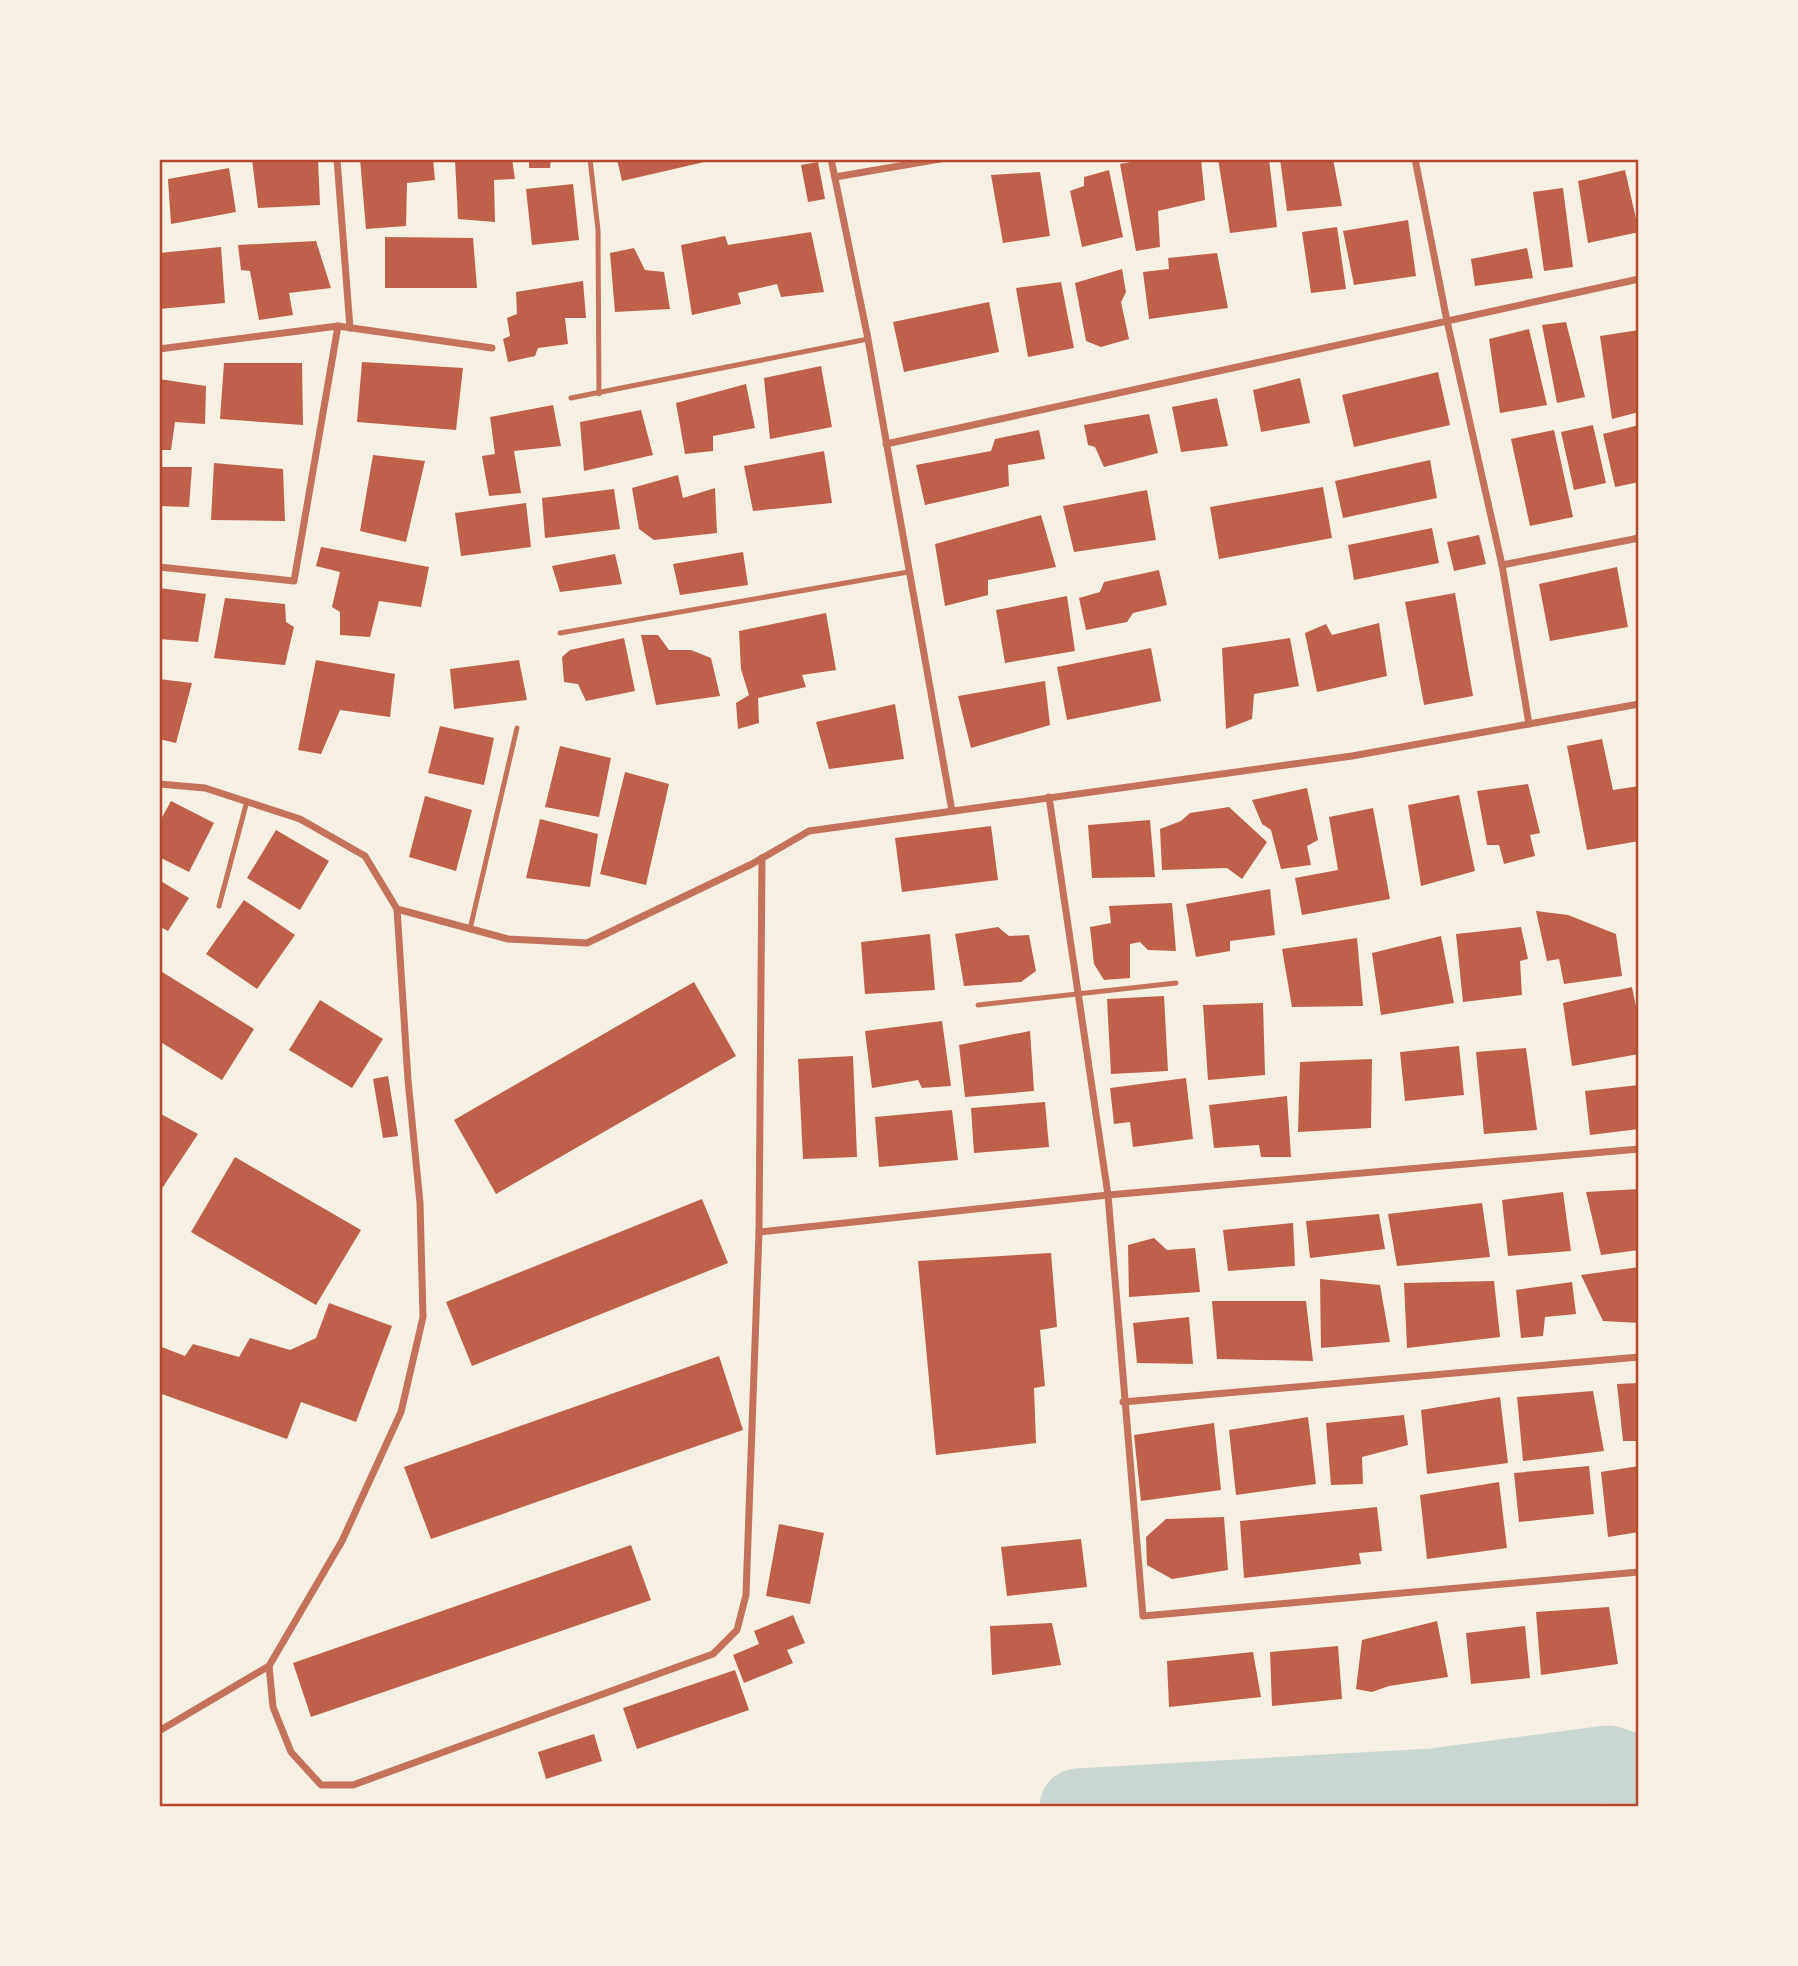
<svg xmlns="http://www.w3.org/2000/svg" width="1798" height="1966" viewBox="0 0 1798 1966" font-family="Spectral,serif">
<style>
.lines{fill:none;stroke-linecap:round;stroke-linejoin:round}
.river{stroke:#c9d6d2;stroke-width:77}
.building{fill:#bf614a}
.service{stroke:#c5725c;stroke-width:5}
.minor{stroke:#c5725c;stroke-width:7}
.neatline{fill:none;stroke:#b5482f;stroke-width:2.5}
</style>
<rect width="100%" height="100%" fill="#f6efe4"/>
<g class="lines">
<!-- river -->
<polyline class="river" points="1078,1807 1433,1787 1608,1764 1639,1774"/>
</g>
<!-- building -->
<g class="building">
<polygon points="252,159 318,159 320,205 258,208"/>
<polygon points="360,159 433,159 435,180 407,183 406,226 366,229"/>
<polygon points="455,159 512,159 515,179 494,180 495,222 458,219"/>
<polygon points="529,159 551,159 550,168 529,168"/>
<polygon points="617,159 713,159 713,160 622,181"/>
<polygon points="1148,159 1201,159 1205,200 1158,211 1160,247 1136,251 1120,164"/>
<polygon points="1218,159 1269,159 1277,227 1230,233"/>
<polygon points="1280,159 1333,159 1342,206 1287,211"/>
<polygon points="818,162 825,199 808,202 801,165"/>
<polygon points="229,168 236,212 171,224 168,179"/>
<polygon points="1109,170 1123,237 1082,247 1070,191 1084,186 1084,177"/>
<polygon points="1625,170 1639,232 1588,243 1578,181"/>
<polygon points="1040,172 1050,236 1003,243 991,175"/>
<polygon points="573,184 579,240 532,245 526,189"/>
<polygon points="1563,188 1573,267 1544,271 1533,192"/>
<polygon points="1408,220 1416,276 1354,285 1343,231"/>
<polygon points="1337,227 1346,289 1311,293 1302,232"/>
<polygon points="811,232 824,292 781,297 777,284 738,293 741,304 692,315 681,245 725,236 728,245"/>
<polygon points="385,237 473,238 477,288 385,288"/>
<polygon points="316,241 331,288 289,293 293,315 259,320 250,271 241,270 238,245"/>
<polygon points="221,247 225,303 159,309 159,253"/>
<polygon points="634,248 645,270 664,272 670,309 615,312 610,253"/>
<polygon points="1527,248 1533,278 1475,286 1471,259"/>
<polygon points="1217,253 1228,308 1149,319 1143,272 1169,269 1168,258"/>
<polygon points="1122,269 1126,292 1121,302 1129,339 1101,347 1086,341 1075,283"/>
<polygon points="583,281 586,318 565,318 568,344 538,348 535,356 508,362 503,339 510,336 507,318 517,314 516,292"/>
<polygon points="1061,282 1074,348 1028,357 1016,288"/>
<polygon points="989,302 999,352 904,372 893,322"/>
<polygon points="1566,322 1585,397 1557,403 1542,325"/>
<polygon points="1529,329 1547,405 1500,413 1489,339"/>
<polygon points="1639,330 1639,412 1612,419 1600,336"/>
<polygon points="362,362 463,368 456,430 357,422"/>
<polygon points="224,363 302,363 303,425 220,419"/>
<polygon points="821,366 832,427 770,439 764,378"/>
<polygon points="1438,372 1450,425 1354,447 1342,395"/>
<polygon points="1300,378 1310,423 1261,432 1253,390"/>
<polygon points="159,379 206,386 205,424 175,422 171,450 159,450"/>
<polygon points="746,384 755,428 713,436 713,451 685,454 676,403"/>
<polygon points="1217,398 1228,446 1181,452 1172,407"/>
<polygon points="553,405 561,446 514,451 521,493 489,496 482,456 495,454 490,417"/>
<polygon points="641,410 653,455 584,471 580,422"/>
<polygon points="1149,414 1158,453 1104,467 1095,447 1088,445 1084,425"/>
<polygon points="1593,425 1606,483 1574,490 1561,432"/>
<polygon points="1639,425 1639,482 1615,487 1603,434"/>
<polygon points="1039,430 1045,459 1008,465 1009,486 925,505 916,465 991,451 995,439"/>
<polygon points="1554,430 1573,517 1530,526 1511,439"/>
<polygon points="824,451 832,503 753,511 744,466"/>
<polygon points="373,455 425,461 406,542 360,531"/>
<polygon points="1430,460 1437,498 1343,518 1335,481"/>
<polygon points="214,463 283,469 285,521 211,520"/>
<polygon points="159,467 192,467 189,507 159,506"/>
<polygon points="678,475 683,498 715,488 717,533 654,540 639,529 632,488"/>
<polygon points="1323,487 1332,538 1219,559 1210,507"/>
<polygon points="614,489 620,529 545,538 542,498"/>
<polygon points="1147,490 1156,540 1074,552 1063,506"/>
<polygon points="526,503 531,547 461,556 455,513"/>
<polygon points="1041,515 1056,567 988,580 988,595 945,606 935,544"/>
<polygon points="1432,528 1439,563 1354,580 1348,545"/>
<polygon points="1479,535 1486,564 1454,571 1447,542"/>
<polygon points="321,547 429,567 421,607 379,601 370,637 340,635 340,612 332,607 340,572 316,566"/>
<polygon points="743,552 748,585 680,595 673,564"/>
<polygon points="615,554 622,584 560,592 552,566"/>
<polygon points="1617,567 1628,627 1550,641 1539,584"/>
<polygon points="1159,570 1167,605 1133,613 1127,622 1086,630 1079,598 1100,592 1104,582"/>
<polygon points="159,588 206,594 198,642 159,639"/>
<polygon points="1455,593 1473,696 1424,705 1405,602"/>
<polygon points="1067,596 1075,651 1005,663 996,610"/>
<polygon points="225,598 285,604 286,622 294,627 285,665 214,658"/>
<polygon points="826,613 836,670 802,675 806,687 758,698 759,723 738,729 736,703 749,695 741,669 739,631"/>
<polygon points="1379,623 1387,676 1317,692 1305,633 1326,624 1332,635"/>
<polygon points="641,635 658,635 669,650 691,650 711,658 720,696 656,705"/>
<polygon points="624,638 635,691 586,701 578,684 564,682 562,657 570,650"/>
<polygon points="1290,638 1299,686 1254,694 1252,719 1226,729 1222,648"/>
<polygon points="1151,648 1161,701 1067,720 1057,667"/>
<polygon points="316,660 395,674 390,717 340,710 321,754 298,750"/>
<polygon points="519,660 527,700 454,709 450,669"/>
<polygon points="159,679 192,683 176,743 159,739"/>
<polygon points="1045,681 1050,725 971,748 958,696"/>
<polygon points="895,704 904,759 829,769 816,722"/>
<polygon points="440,726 494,738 484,785 428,773"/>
<polygon points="1602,739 1613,790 1639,786 1639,841 1587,850 1567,746"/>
<polygon points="560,746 611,758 599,817 545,807"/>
<polygon points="625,772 669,784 646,885 600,874"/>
<polygon points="1528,784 1540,833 1530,835 1535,856 1504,864 1499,845 1487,845 1477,791"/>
<polygon points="1307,788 1318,840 1307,846 1311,865 1281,869 1271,830 1262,824 1252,800"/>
<polygon points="1459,795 1475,871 1421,886 1408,805"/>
<polygon points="425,796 472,810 456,871 409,857"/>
<polygon points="171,801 214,823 189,872 159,857 159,823"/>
<polygon points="1229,807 1267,842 1242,879 1227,868 1162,870 1160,829 1181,821 1190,813"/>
<polygon points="1373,808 1390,899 1302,915 1295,878 1338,870 1329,817"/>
<polygon points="540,819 598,834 590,887 526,878"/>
<polygon points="1150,820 1155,877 1092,878 1088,825"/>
<polygon points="991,826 998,880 902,892 895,838"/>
<polygon points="276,830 329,861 300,910 247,878"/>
<polygon points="159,880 189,898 168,931 159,926"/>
<polygon points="1270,889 1275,935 1230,941 1230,951 1196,957 1186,904"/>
<polygon points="244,900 295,935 257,989 206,954"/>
<polygon points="1172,903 1176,951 1148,950 1140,942 1130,944 1130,978 1104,980 1094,964 1090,927 1111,923 1109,906"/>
<polygon points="1536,911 1568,915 1616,934 1622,976 1564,984 1559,959 1547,961"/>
<polygon points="998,927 1009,936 1029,935 1036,971 1021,982 964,986 955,934"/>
<polygon points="1521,927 1528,959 1520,961 1522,995 1463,1002 1456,934"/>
<polygon points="930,934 935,990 865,994 861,942"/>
<polygon points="1441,936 1454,1003 1381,1015 1372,953"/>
<polygon points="1357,938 1363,1006 1292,1007 1282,949"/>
<polygon points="159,970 254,1029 222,1080 159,1041"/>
<polygon points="694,982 736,1056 496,1194 454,1120"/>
<polygon points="1632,987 1639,1022 1639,1054 1572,1066 1563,1003"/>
<polygon points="1164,996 1168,1071 1111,1074 1107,999"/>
<polygon points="320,1000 383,1039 352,1088 289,1050"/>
<polygon points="1263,1003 1265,1075 1208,1080 1203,1005"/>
<polygon points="942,1021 951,1086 922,1088 918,1080 872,1088 865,1031"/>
<polygon points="1030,1031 1034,1091 965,1097 959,1045"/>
<polygon points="1459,1046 1464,1095 1405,1101 1400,1052"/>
<polygon points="1526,1048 1537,1130 1484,1134 1476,1052"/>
<polygon points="853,1056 857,1157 803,1159 798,1059"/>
<polygon points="1372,1059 1371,1128 1298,1132 1300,1062"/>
<polygon points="388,1076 398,1136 383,1138 373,1079"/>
<polygon points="1186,1078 1193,1139 1133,1147 1130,1122 1114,1124 1110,1088"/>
<polygon points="1639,1085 1639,1129 1590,1135 1585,1091"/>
<polygon points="1287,1096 1291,1157 1261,1157 1259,1145 1214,1148 1209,1105"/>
<polygon points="1045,1102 1049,1147 974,1153 971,1108"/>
<polygon points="952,1110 958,1160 879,1167 875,1117"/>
<polygon points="159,1113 198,1134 159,1193"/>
<polygon points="235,1157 361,1230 316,1305 191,1232"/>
<polygon points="1639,1189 1639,1250 1601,1255 1586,1192"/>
<polygon points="1563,1192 1571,1251 1508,1256 1502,1200"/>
<polygon points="702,1199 728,1263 472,1366 446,1302"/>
<polygon points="1482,1203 1490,1257 1397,1266 1388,1214"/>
<polygon points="1379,1214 1385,1249 1310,1258 1306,1221"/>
<polygon points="1293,1223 1295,1266 1228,1271 1223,1230"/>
<polygon points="1154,1238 1167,1250 1195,1248 1200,1292 1129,1297 1128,1245"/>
<polygon points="1051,1253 1057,1327 1040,1330 1045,1386 1034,1388 1036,1443 936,1455 918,1261"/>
<polygon points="1639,1267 1639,1323 1603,1321 1581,1275"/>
<polygon points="1320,1279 1380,1285 1390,1342 1321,1348"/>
<polygon points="1494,1281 1500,1337 1407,1348 1404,1283"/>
<polygon points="1572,1282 1576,1314 1545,1317 1543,1336 1521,1338 1516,1290"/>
<polygon points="1212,1301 1306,1301 1313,1361 1217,1359"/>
<polygon points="329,1303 392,1326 356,1422 301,1402 287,1439 159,1393 159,1346 185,1356 193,1344 239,1357 250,1338 290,1350 316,1338"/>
<polygon points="1189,1317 1193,1364 1137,1363 1133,1323"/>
<polygon points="719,1356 743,1430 431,1539 404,1467"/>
<polygon points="1639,1383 1639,1441 1623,1441 1617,1384"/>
<polygon points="1593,1391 1604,1451 1523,1461 1517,1397"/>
<polygon points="1500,1397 1508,1463 1427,1474 1421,1410"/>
<polygon points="1404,1415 1408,1445 1362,1457 1363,1484 1331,1485 1326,1423"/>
<polygon points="1308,1417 1316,1484 1236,1495 1229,1430"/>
<polygon points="1214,1423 1221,1490 1141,1501 1134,1435"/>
<polygon points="1589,1466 1594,1514 1519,1522 1514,1473"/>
<polygon points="1639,1466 1639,1532 1608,1537 1601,1472"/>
<polygon points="1499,1482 1507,1548 1427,1559 1420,1495"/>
<polygon points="1377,1507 1382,1551 1359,1553 1361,1564 1244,1578 1240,1521"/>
<polygon points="1224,1517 1228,1570 1172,1579 1147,1565 1146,1537 1166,1519"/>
<polygon points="779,1524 824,1533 810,1604 766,1596"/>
<polygon points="1081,1539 1087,1587 1007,1596 1001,1547"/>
<polygon points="631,1545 651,1600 311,1717 293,1663"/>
<polygon points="1609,1607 1618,1664 1541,1675 1536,1612"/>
<polygon points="793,1615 805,1643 787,1650 793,1663 744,1683 733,1655 759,1644 754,1631"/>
<polygon points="1437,1621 1448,1677 1389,1686 1372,1692 1356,1689 1362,1640"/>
<polygon points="1052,1623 1061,1665 992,1675 990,1626"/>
<polygon points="1525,1626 1530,1678 1471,1684 1466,1633"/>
<polygon points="1338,1646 1342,1699 1272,1706 1270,1652"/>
<polygon points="1253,1652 1261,1697 1169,1707 1167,1661"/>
<polygon points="735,1670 749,1710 637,1749 623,1708"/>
<polygon points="594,1734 602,1761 546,1779 538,1752"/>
</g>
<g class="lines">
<!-- service -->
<g class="service">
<polyline points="590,159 598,230 599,394"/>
<polyline points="571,398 868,339"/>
<polyline points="560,633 908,572"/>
<polyline points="219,906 247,801"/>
<polyline points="470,929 517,728"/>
<polyline points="978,1005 1176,983"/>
</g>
<!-- minor -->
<g class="minor">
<polyline points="337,159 350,328"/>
<polyline points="831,159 868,339 952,811"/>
<polyline points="1415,159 1447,321 1502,565 1529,724"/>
<polyline points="835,177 940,159"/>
<polyline points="159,349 338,326 492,348"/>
<polyline points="886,444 1639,279"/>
<polyline points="1502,565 1639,538"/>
<polyline points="159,567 294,581 338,326"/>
<polyline points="159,784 205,788 300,819 365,856 397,909 508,939 587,943 752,864 809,831 1352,756 1639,704"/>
<polyline points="1049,797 1108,1195 1143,1616 1639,1572"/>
<polyline points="397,909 408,1080 420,1203 423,1317 401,1412 342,1541 269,1666 273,1707 291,1752 321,1785 353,1785 713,1654 737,1630 746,1595 759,1232 762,858"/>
<polyline points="759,1232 1108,1195 1639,1149"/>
<polyline points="1123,1402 1639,1357"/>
<polyline points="159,1731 269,1666"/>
</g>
</g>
<!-- border -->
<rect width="1798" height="1966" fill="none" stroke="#f6efe4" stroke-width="322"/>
<rect x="161" y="161" width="1476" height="1644" class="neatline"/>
</svg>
